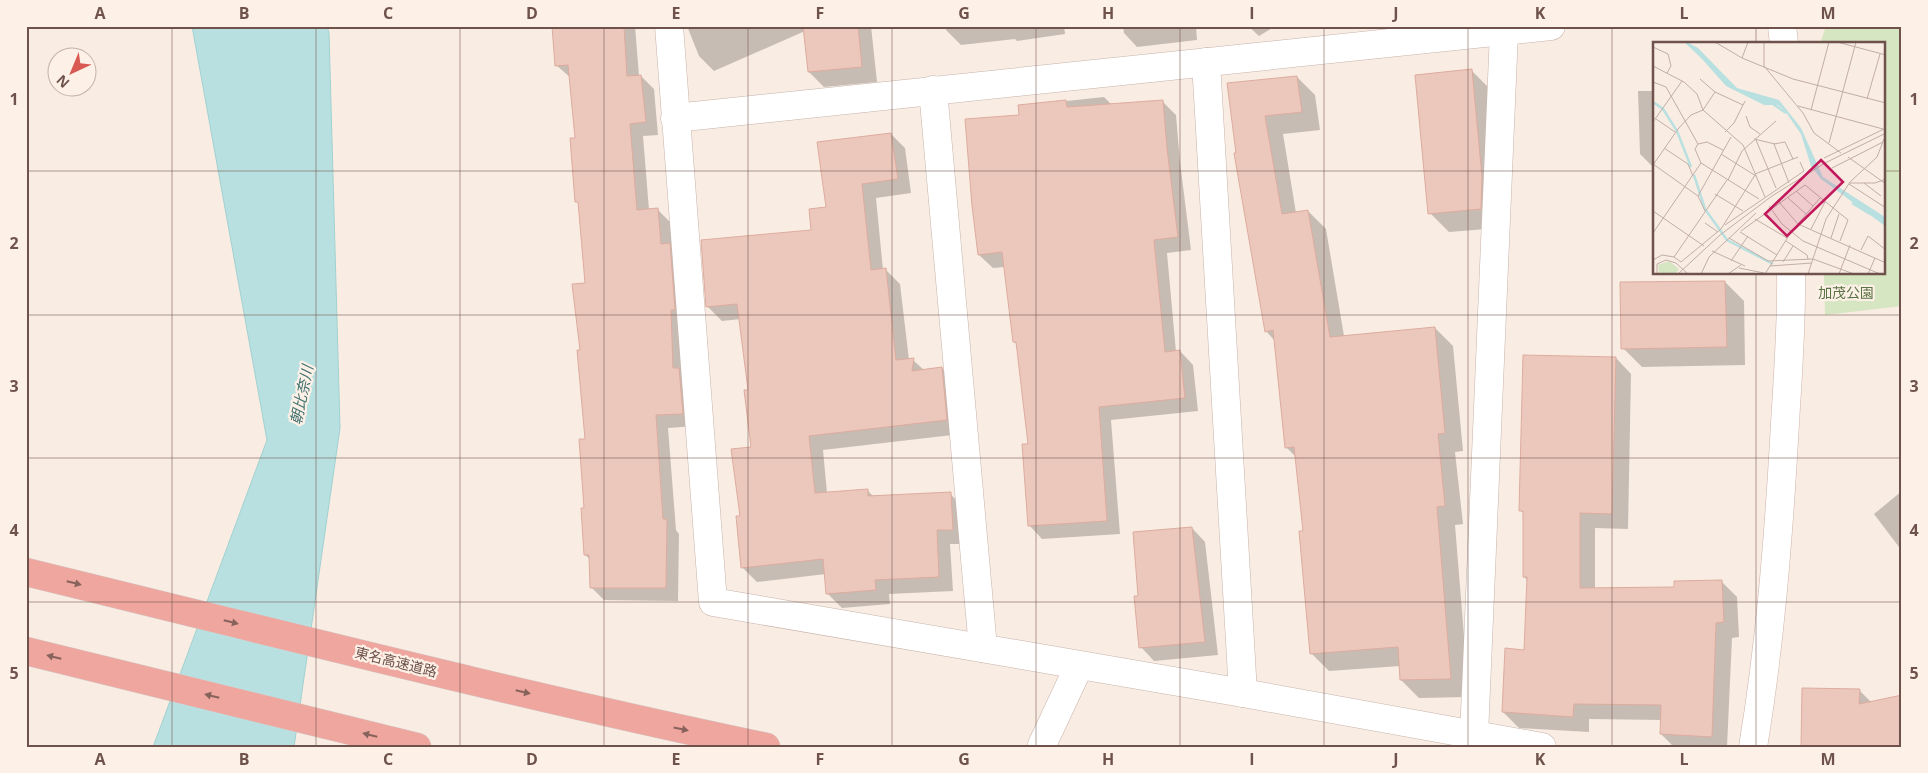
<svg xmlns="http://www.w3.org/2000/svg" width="1928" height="773" viewBox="0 0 1928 773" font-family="'Open Sans','Noto Sans JP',sans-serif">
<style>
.green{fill:#d6e5c2}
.water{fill:#b9e0e0;stroke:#a0d1d1}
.shadow{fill:#0003}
.building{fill:#ecc7bc;stroke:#ddac9e}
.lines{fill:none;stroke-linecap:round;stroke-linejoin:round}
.street-casing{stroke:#c8b3aa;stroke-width:29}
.secondary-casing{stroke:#ceb4aa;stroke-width:29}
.highway-casing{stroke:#d4cbc9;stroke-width:29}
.street{stroke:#fff;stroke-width:28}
.secondary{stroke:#fff;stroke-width:28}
.highway{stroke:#eea69e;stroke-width:28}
.oneway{fill:#88635c}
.grid{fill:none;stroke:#6e524b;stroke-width:1;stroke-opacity:0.55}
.labels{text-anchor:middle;stroke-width:4.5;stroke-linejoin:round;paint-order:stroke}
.park-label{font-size:14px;fill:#5a7344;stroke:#fdf1e7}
.street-label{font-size:14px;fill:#6e524b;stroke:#fdf1e7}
.water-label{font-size:15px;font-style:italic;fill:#417272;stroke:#fdf1e7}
.inset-river{fill:none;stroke:#b9e0e0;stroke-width:2.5}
.inset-road{fill:none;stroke:#c1aea6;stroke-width:1}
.view{fill:#c2185b;fill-opacity:0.15;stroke:#c2185b;stroke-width:2.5}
.inset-edge{fill:none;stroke:#6e524b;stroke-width:2.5}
.neatline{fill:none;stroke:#6e524b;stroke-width:2}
.grid-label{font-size:16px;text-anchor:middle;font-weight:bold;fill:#6e524b}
</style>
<rect width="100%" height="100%" fill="#f9ece2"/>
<!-- green -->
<polygon class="green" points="1826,26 1902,26 1902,306 1825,315 1824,274 1884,274 1884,44 1820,44"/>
<!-- water -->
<polygon class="water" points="192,26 327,26 329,33 340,428 294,747 153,747 267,440"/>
<!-- shadow -->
<g class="shadow">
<polygon points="553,26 635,26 639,76 641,76 654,89 658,135 643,136 649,210 658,210 671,223 695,426 668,428 676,530 679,534 678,601 604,600 591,587 591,560 585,555 587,440 581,351 586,284 580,204 577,201 577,139 571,78 556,65"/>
<polygon points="687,26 871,26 877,82 824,87 809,72 805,31 714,71 699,56"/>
<polygon points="946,26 1064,26 1065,34 1017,41 1015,39 961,45 946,30"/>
<polygon points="1123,26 1196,26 1197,40 1137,47 1124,33"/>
<polygon points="1248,26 1276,26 1259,36"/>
<polygon points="1472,71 1491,90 1499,228 1449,232 1430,213"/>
<polygon points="1297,77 1315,95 1320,130 1283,134 1296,213 1308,211 1326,229 1344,336 1435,328 1453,346 1463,451 1455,452 1463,524 1455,525 1469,697 1419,698 1401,680 1400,666 1329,671 1311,653 1304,532 1297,458 1286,447 1275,341 1266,331 1237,154 1228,84"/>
<polygon points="1638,91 1654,91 1654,168 1640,154"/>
<polygon points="1104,97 1112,105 1162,101 1176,115 1180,162 1191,250 1167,253 1176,352 1180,351 1193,365 1198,411 1111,420 1120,534 1042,539 1029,525 1029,445 1018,345 1014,342 1005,267 993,268 979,255 1021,116 1020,106"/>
<polygon points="891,134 905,148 911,193 876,198 883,270 885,269 900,284 909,360 913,360 924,370 942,368 956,383 961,434 823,450 827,493 867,490 874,497 950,494 965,508 966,544 950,544 953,591 889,594 890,604 842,608 827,593 826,574 757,582 742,567 741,517 752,448 749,391 741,319 722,321 707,306 813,231 827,208"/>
<polygon points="1725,282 1744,301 1745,365 1642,367 1623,348"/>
<polygon points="1616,358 1631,374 1628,529 1595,528 1595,589 1675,588 1721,581 1737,597 1739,637 1732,638 1727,747 1674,747 1661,734 1662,720 1589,719 1589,732 1519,728 1503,712 1525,651 1528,581 1524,577 1524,514 1520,510"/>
<polygon points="1902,491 1902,551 1874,514"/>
<polygon points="1192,528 1205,542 1218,655 1154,661 1141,647 1140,597"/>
<polygon points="1859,690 1872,703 1802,747"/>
</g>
<!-- building -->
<g class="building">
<polygon points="552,26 624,26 627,76 641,75 646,122 630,124 637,210 658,208 661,244 670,243 675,310 671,310 673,368 679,368 683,414 656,415 663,519 667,519 666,588 590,588 589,555 584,555 581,508 584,508 579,439 585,439 577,350 580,350 572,284 585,283 578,202 575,202 570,138 575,138 568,65 555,66"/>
<polygon points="803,26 858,26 862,67 808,72"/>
<polygon points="1472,69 1482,177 1481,209 1428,214 1415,75"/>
<polygon points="1297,76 1302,112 1265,116 1282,214 1308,210 1330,337 1435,327 1445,433 1438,434 1445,506 1437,507 1451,679 1400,680 1398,647 1310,654 1299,531 1303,531 1294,447 1285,448 1273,330 1265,332 1234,153 1236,153 1227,83"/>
<polygon points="1066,100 1067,107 1163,100 1167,148 1178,237 1154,240 1165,352 1180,350 1185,398 1099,407 1107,521 1028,526 1022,444 1028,444 1016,342 1013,342 1002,252 978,255 972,206 965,119 1019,115 1018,105"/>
<polygon points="891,133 898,179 862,184 871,270 886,268 896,360 914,358 912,371 942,367 947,420 809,436 815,493 868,489 868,496 951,492 953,530 937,530 939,577 875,580 876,590 826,594 823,559 741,568 736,516 740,516 731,449 751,447 744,390 748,390 737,304 706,307 701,240 811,230 809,209 826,207 817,142"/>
<polygon points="1725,281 1727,347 1621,349 1620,282"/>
<polygon points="1523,355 1616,357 1612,514 1580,513 1580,588 1674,587 1674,581 1722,580 1724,622 1716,623 1712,737 1660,734 1661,705 1574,704 1573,717 1502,712 1505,648 1524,650 1527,577 1523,577 1523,511 1519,511"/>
<polygon points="1192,527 1205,642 1139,648 1134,596 1138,596 1133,532"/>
<polygon points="1802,688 1860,689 1859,704 1902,695 1902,747 1801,747"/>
</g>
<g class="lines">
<defs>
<g id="street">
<polyline points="669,26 713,602 1243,693 1542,747"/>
<polyline points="1206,62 1243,693"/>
<polyline points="933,90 983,648"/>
<polyline points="675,118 1551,26"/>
<polyline points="1474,736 1504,32 1502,26"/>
<polyline points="1042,745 1079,666"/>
</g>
<g id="secondary">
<polyline points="1782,26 1784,44"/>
<path d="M1753,747C1770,645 1778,543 1784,441C1787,385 1792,329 1791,274"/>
</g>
<g id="highway">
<path d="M26,572C272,632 518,695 766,747"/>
<polyline points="26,651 417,747"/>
</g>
</defs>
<!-- street casing -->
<use href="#street" class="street-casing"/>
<!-- secondary casing -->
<use href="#secondary" class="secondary-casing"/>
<!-- highway casing -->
<use href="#highway" class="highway-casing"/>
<!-- street -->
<use href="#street" class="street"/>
<!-- secondary -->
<use href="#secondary" class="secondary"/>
<!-- highway -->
<use href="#highway" class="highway"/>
</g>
<!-- one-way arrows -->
<defs><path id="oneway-solid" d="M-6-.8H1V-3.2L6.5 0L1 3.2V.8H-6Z" transform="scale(1.25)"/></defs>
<g class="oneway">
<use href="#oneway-solid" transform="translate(74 583) rotate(14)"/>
<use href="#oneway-solid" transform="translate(231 622) rotate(14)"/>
<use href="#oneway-solid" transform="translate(54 657) rotate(-166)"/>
<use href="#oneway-solid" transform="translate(523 692) rotate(13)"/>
<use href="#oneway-solid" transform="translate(212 696) rotate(-166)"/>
<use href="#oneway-solid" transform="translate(681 729) rotate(12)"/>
<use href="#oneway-solid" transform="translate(370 735) rotate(-166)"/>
</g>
<!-- grid -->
<path class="grid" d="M172,26V747M316,26V747M460,26V747M604,26V747M748,26V747M892,26V747M1036,26V747M1180,26V747M1324,26V747M1468,26V747M1612,26V747M1756,26V44M26,171H1654M1884,171H1902M1756,274V747M26,315H1902M26,458H1902M26,602H1902"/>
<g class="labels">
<!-- park labels -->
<g class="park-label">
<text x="1846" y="298">加茂公園</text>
</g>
<!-- street labels -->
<g class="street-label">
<text transform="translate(396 662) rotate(14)" y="5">東名高速道路</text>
</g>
<!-- water labels -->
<g class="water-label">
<text transform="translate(302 395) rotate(-78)" y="5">朝比奈川</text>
</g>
</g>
<!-- overview -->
<g transform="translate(1653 42)">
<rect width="232" height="232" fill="#f9ece2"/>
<path d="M16,219L26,227L23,231L6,232L5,223Z" fill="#d6e5c2"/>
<path d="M34,0L45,6L84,46L126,58L148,86L170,135L232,175V184L168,137L158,124L148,92L132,69L125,63H111L73,44Z" fill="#b9e0e0"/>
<path class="inset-river" d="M33,0L49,15M0,60L10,67L24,89L38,125M120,62L133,71M41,133L52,167L74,198L120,222M199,161L217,172"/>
<path class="inset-road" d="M62,0L89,16L140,37L233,61M111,0V24L150,71L161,91L188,111M184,0L233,13M0,5L15,12L18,24L14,31M89,16L95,0M0,24L31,40L44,52L50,68L90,103L112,155M47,37L62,50L90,63M0,40L13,45L45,102L42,107L48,121L0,191M214,57L227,12M145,64L230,87M158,68L176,0M93,74L97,85L107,92M3,77L22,90M0,80L29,39M72,90L81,81L92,59M101,97L122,102M103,98L123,146M176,101L203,0M45,102L54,100L70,108M11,106L35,122L40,134M68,112L103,134M195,115L233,142M171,116L233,86M48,121L106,157M0,122L45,154L78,95M0,123L25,87L38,73L50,68L62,50M179,126L230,100M102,132L145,115M75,138L89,109L123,79M136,141L121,102L132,100L140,117M196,141H222L233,137M211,141L228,154M196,142L233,166M143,149L160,164M62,152L90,169M45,154L52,169M134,155L153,172M126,160L145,182L233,221M116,164L129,182L150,199L227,232M0,169L51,204M102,177L134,196M52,181L65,190M72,183L151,129L147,120M158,187L172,160M88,189L152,143L195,178L187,199M87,190L124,213M76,196L115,219L160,217L201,232M178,196L186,172M133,199L154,213L155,217M208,208L215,194L233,208M59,209L92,224M21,215L28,220L68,187L102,133M0,218L9,213L21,215L74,138M78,219L95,194M130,220L140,204M117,224L159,221M86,226L111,231M4,232V222L13,218L23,221L35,232M25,232L67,193L119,154L172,121L233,91M48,232L56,215L103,171M75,232L88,223M112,232L138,190L167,156M155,232L173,177L197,140L224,115L231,97M186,232L197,203M215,232L222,216"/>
<path class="view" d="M168,118L190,140L134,194L112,172Z"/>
<rect width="232" height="232" class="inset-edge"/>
</g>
<!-- border -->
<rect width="1928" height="773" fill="none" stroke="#fdf1e7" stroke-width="55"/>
<!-- north arrow -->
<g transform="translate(72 72) rotate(224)"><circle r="24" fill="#fdf1e7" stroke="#c4b1a9"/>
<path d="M0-4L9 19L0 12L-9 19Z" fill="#d85a52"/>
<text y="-8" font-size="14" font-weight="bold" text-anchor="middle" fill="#6e524b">N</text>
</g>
<rect x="28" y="28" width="1872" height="718" class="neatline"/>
<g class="grid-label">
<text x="100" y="19">A</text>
<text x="244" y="19">B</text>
<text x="388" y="19">C</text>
<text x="532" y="19">D</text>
<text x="676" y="19">E</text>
<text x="820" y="19">F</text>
<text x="964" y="19">G</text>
<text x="1108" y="19">H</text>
<text x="1252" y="19">I</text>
<text x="1396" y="19">J</text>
<text x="1540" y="19">K</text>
<text x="1684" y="19">L</text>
<text x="1828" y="19">M</text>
<text x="14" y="105">1</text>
<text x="1914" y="105">1</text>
<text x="14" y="249">2</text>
<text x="1914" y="249">2</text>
<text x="14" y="392">3</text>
<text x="1914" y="392">3</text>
<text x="14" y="536">4</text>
<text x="1914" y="536">4</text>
<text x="14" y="679">5</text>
<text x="1914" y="679">5</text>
<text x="100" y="765">A</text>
<text x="244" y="765">B</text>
<text x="388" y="765">C</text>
<text x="532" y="765">D</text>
<text x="676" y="765">E</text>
<text x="820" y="765">F</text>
<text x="964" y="765">G</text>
<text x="1108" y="765">H</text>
<text x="1252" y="765">I</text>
<text x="1396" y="765">J</text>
<text x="1540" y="765">K</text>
<text x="1684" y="765">L</text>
<text x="1828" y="765">M</text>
</g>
</svg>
